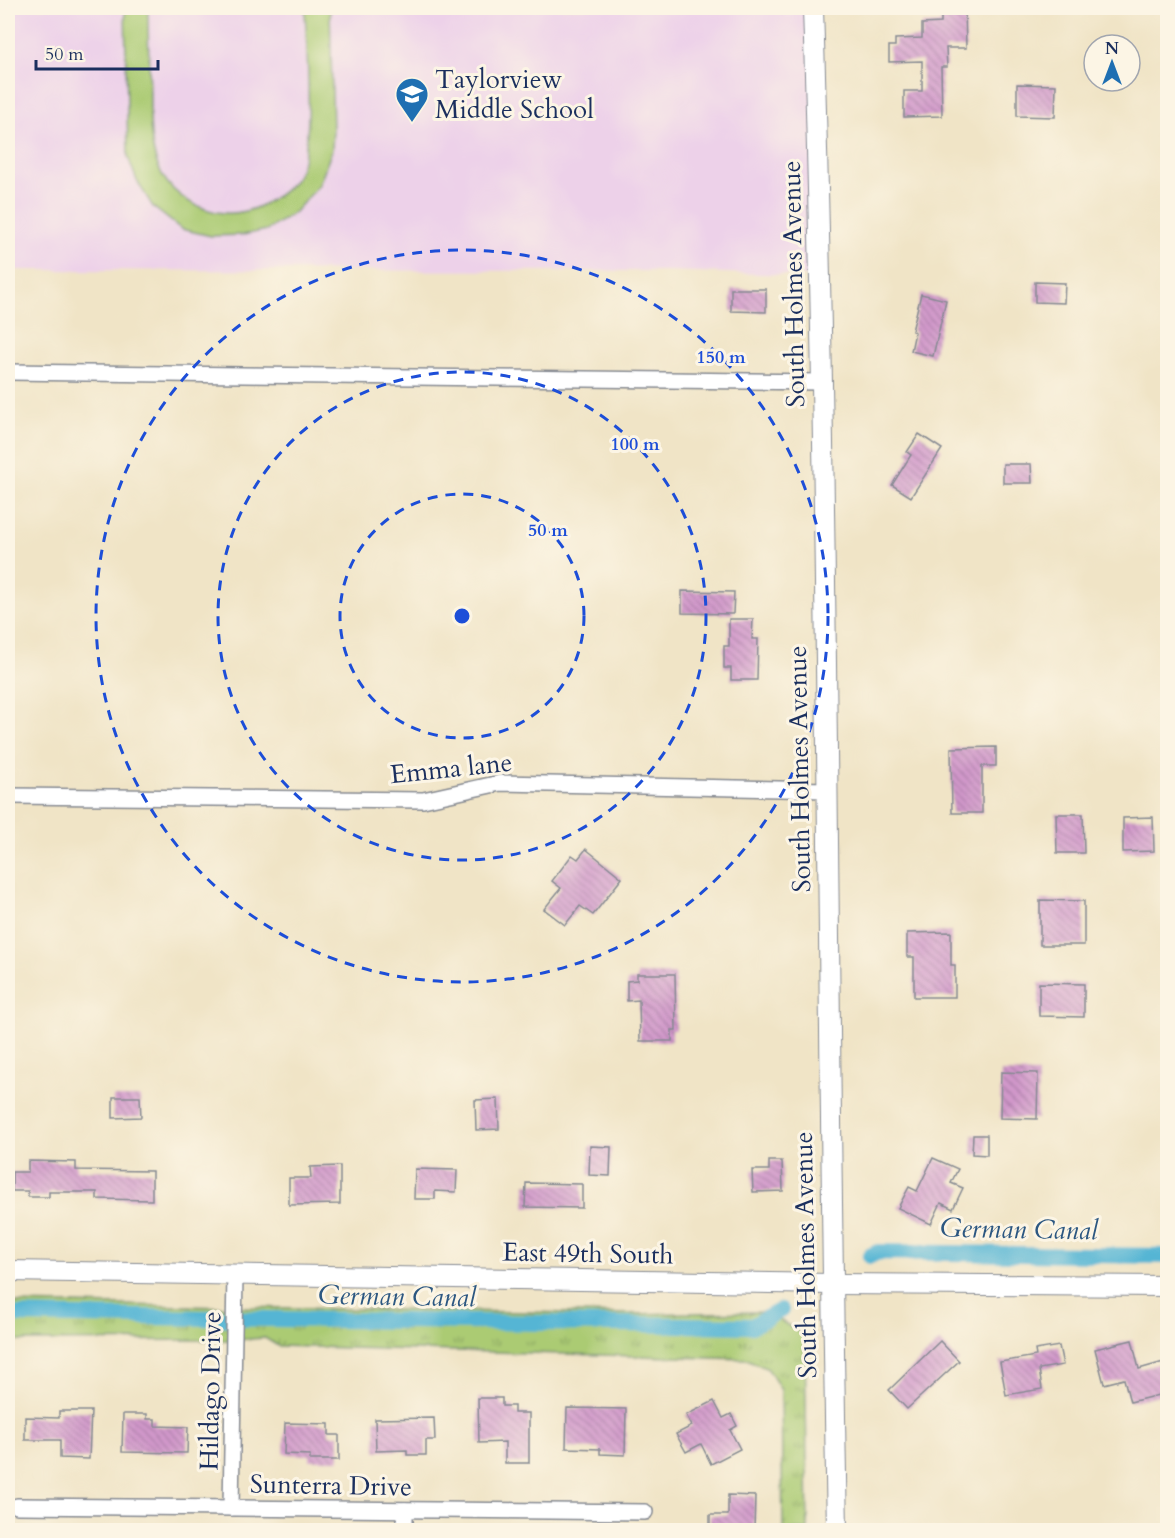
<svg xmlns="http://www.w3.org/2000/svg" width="1175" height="1538" viewBox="0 0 1175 1538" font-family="Cardo,serif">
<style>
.built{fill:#edd1e9}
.park{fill:url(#park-tufts);stroke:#637d68;stroke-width:1.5}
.pitch{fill:#abcb73;stroke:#637d68;stroke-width:1.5}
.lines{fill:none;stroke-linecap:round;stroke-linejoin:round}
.canal{stroke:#55b5d4;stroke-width:16}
.building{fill:url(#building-back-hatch)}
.minor-casing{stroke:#868a92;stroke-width:18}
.tertiary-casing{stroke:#868a92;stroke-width:22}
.minor{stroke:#fff;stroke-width:15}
.tertiary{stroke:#fff;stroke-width:20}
.ring{fill:none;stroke:#1d4ed8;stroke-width:3;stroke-dasharray:10 8}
.labels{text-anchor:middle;stroke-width:6;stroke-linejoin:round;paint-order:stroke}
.poi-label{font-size:26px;fill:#1b2f5e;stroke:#fcf5e5;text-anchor:start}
.street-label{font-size:26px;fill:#1b2f5e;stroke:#fcf5e5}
.water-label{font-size:27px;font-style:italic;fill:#2c5781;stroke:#fcf5e5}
.centre{fill:#1d4ed8;stroke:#fcf5e5;stroke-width:3}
.ring-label{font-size:18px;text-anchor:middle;font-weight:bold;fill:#1d4ed8;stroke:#fcf5e5;stroke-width:6;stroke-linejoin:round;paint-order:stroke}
</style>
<defs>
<pattern id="park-tufts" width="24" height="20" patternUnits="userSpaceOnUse" patternTransform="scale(1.5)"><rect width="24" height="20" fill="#abcb73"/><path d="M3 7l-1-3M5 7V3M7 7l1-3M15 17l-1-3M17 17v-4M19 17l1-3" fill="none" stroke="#8aa562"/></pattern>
<pattern id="building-back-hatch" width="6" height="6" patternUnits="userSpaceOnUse" patternTransform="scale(1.5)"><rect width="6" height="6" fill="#d198ca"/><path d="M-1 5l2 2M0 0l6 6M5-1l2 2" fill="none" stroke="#a97ca7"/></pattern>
</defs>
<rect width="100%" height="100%" fill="#fcf5e5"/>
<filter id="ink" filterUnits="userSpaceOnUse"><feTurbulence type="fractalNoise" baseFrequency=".0167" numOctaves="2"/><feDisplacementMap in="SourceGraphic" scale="12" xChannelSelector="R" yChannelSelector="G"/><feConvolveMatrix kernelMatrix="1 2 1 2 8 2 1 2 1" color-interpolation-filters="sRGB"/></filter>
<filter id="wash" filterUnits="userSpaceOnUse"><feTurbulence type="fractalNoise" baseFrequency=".008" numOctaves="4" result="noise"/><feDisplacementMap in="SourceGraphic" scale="24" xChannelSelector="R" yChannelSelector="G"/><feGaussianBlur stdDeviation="1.35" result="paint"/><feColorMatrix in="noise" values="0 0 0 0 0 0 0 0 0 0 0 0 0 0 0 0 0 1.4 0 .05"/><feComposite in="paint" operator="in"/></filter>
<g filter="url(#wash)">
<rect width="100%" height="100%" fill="#f0e4c6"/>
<!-- built -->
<polygon class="built" points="8,8 813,8 821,276 667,271 8,270"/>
<!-- park -->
<polygon class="park" points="8,1303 628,1314 767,1312 805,1336 808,1530 783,1530 781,1390 768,1369 747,1359 278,1346 265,1338 235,1340 8,1341"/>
<!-- pitch -->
<path class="pitch" d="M125,8H148C148,36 149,65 150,94C150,118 149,143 158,166C168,191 190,206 216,212C233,215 249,212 264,204C276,197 288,190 296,178C316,149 306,46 305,8H330L333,130L332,150L319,185L294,213L267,230L243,235L211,236L181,229L153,207L137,181L128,157Z"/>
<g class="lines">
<!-- canal -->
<g class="canal">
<polyline points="870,1256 878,1252 1168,1256"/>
<polyline points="8,1315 752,1326 781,1310"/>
</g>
</g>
<g id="blocks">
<!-- building -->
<g class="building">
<polygon points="941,8 965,8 966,48 946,48 947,67 941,67 942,116 904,117 904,91 922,91 922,61 889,62 889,46 895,46 895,39 922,38 922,24 941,23"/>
<polygon points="1017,84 1056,85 1055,117 1017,116"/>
<polygon points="1035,282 1065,283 1064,303 1035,302"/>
<polygon points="731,289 766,289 766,312 731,311"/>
<polygon points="921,294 946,300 933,356 911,351 915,332 912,331"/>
<polygon points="919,434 942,449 911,497 892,485 911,455 907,452"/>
<polygon points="1003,464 1031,464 1032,483 1003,483"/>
<polygon points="682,591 734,592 733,614 682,613"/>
<polygon points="729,619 753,619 752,639 758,639 757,680 731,680 731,668 724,668 724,646 729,646"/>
<polygon points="996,747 996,766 982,766 982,813 952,813 951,748"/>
<polygon points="1056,814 1083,814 1084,853 1057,853"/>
<polygon points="1153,817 1154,851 1123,852 1123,818"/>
<polygon points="586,849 622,878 593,915 580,906 565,925 544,909 561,888 552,881 572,855 578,859"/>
<polygon points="1040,900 1084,901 1084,945 1040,945"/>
<polygon points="951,932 951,965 955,965 955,997 914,997 914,957 907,957 907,933"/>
<polygon points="637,974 675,974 676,1030 672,1030 672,1041 640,1041 639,1000 627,1001 627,981 637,980"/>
<polygon points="1039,983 1084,984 1084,1017 1039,1016"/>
<polygon points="1001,1072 1038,1073 1037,1119 1000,1118"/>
<polygon points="113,1097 140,1097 141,1117 113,1118"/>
<polygon points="498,1099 499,1129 476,1130 475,1100"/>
<polygon points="973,1135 987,1135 987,1155 972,1154"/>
<polygon points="590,1146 611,1147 610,1176 589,1175"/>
<polygon points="933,1158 958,1169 951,1183 963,1188 953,1209 941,1203 931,1224 898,1208 909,1187 917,1191"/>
<polygon points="28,1161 76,1162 76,1170 152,1171 152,1200 97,1199 97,1192 49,1192 49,1197 28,1197 28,1191 12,1191 12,1172 28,1172"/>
<polygon points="769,1161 782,1161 783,1191 753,1192 752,1170 769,1170"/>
<polygon points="340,1166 340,1204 289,1205 289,1178 311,1178 310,1167"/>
<polygon points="415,1169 457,1170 456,1192 435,1191 435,1199 414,1199"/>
<polygon points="526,1183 582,1184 582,1208 525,1207"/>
<polygon points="1132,1340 1139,1369 1167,1361 1167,1393 1130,1402 1124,1379 1104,1384 1095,1349"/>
<polygon points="940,1341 959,1361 907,1409 889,1390"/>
<polygon points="1059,1346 1063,1365 1039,1369 1042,1389 1006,1395 1000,1362 1036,1356 1035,1350"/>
<polygon points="478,1398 502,1398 502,1406 514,1406 514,1413 529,1413 529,1463 505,1463 505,1442 479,1443"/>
<polygon points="714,1401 723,1418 731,1414 737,1426 730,1430 740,1449 711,1464 701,1444 686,1452 676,1434 692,1426 686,1415"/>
<polygon points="567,1408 626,1409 625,1455 600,1454 600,1449 566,1448"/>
<polygon points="59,1411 91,1411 89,1459 60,1458 60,1440 25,1440 25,1417 59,1418"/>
<polygon points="123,1414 147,1414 147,1419 155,1419 155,1426 188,1427 187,1453 122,1452"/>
<polygon points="434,1418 435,1440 426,1440 426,1455 407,1455 407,1450 376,1451 375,1419"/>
<polygon points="285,1423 329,1424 329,1435 339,1435 339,1460 310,1460 310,1455 284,1454"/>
<polygon points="728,1495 755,1496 754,1530 710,1530 710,1515 728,1515"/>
</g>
</g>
</g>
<g filter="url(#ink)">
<use href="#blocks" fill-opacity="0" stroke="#868a92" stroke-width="1.5"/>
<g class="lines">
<defs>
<g id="minor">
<polyline points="8,372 822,382"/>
<polyline points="8,796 423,800 500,783 827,790"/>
<polyline points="17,1506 645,1512"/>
<polyline points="231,1508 235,1275"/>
<polyline points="405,1510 405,1530"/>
</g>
<g id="tertiary">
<path d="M813,8C829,515 827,1023 837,1530"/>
<polyline points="8,1271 832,1284 1168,1286"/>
</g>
</defs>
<!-- minor casing -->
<use href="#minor" class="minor-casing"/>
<!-- tertiary casing -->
<use href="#tertiary" class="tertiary-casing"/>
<!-- minor -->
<use href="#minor" class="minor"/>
<!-- tertiary -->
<use href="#tertiary" class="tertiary"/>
</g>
</g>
<!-- distance rings -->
<g class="ring">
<circle cx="462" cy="616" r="122"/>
<circle cx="462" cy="616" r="244"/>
<circle cx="462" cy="616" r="366"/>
</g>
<!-- icons -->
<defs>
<symbol id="school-pin" viewBox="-11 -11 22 30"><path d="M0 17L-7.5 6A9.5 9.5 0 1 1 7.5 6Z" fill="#1f6fb2" stroke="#fcf5e5"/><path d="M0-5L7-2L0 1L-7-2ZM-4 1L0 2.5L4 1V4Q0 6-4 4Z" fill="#fff"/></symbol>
</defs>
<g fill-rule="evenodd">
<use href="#school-pin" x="393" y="75" width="38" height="52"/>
</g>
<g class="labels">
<!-- poi labels -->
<g class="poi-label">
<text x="435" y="88">Taylorview<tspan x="435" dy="30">Middle School</tspan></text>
</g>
<!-- street labels -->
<g class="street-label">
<text transform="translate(793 284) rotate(-91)" y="9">South Holmes Avenue</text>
<text transform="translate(451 768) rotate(-6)" y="9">Emma lane</text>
<text transform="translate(799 769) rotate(-91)" y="9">South Holmes Avenue</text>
<text transform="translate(588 1253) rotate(1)" y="9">East 49th South</text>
<text transform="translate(805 1255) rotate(-91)" y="9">South Holmes Avenue</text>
<text transform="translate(210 1391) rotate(-89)" y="9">Hildago Drive</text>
<text transform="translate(331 1485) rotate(1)" y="9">Sunterra Drive</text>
</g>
<!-- water labels -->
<g class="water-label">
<text transform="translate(1019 1229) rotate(1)" y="9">German Canal</text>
<text transform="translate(397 1296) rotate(1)" y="9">German Canal</text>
</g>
</g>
<circle cx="462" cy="616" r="9" class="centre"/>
<g class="ring-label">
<text x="721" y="363">150 m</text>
<text x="635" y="450">100 m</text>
<text x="548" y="536">50 m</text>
</g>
<!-- margin -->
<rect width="1175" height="1538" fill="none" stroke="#fcf5e5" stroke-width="30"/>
<!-- north arrow -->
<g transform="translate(1112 63)"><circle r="28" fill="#fcf5e5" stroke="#a2a6af" stroke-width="1.5"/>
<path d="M0-4.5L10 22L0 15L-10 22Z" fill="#1f6fb2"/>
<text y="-9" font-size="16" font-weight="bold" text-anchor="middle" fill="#1b2f5e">N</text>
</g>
<!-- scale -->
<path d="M36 60v9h122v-9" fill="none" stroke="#1b2f5e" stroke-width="3"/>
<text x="45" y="60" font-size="18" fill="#1b2f5e" stroke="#fcf5e5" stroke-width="4.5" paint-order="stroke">50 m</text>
</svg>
